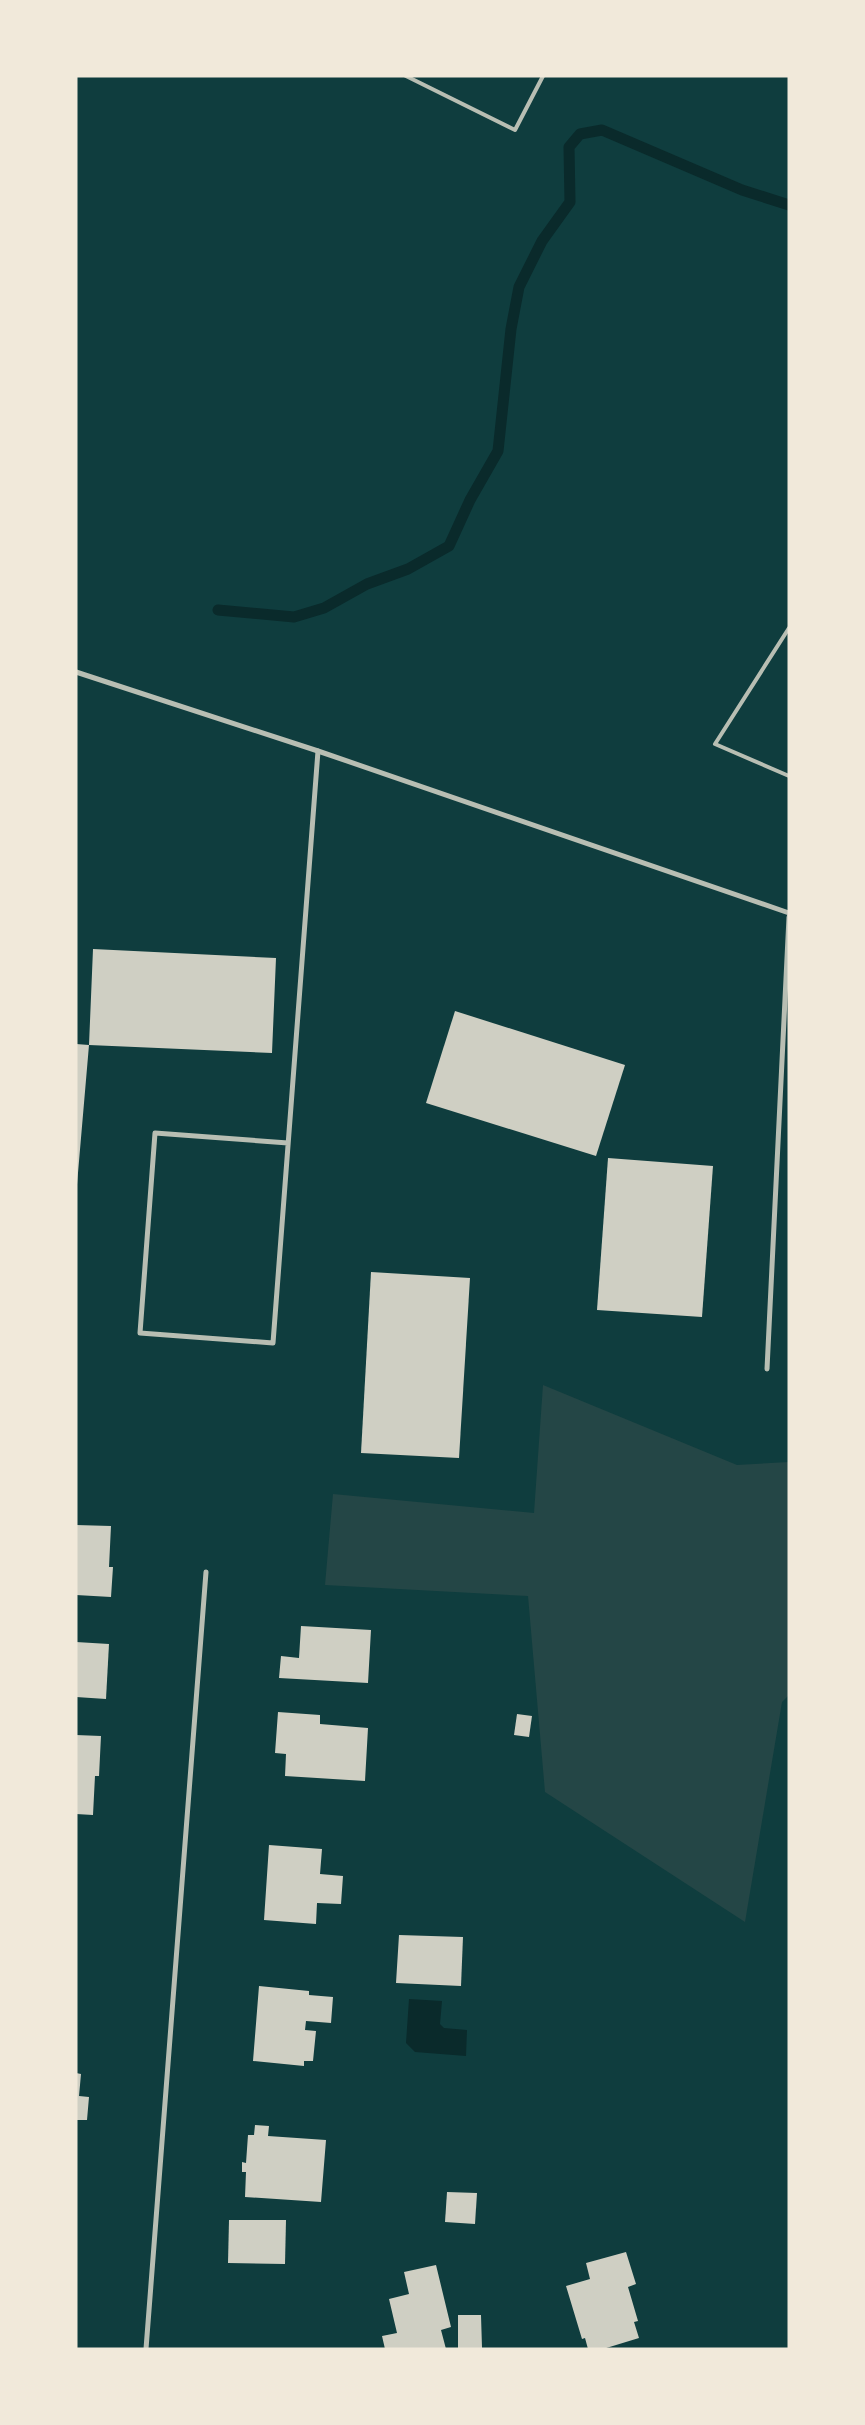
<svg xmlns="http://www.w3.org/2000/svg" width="865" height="2425" viewBox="0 0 865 2425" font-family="'Golos Text',sans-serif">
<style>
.green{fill:#244646}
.water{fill:#0a2a2b}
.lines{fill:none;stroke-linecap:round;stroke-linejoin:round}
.stream{stroke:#0a2a2b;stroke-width:11}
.building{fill:#cfcfc3}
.service{stroke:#b8beb3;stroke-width:4}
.minor{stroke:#b8beb3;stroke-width:5}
</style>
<rect width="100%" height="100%" fill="#0f3d3e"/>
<!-- green -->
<polygon class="green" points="543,1385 737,1465 789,1462 789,1695 782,1702 745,1922 545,1792 528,1596 325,1585 333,1494 534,1513"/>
<!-- water -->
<polygon class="water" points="409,1999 442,2001 440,2024 444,2028 467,2030 466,2056 415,2052 406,2043"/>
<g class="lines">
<!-- stream -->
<polyline class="stream" points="218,610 294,617 324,608 367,584 408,569 449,546 470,500 498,451 511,329 519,287 542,241 570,202 569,147 580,134 602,130 742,190 789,205"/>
</g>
<!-- building -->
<g class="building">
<polygon points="93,949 276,958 272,1053 89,1045 76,1196 76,1044 89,1045"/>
<polygon points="455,1011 625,1065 596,1156 426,1103"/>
<polygon points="608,1158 713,1166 702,1317 597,1310"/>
<polygon points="371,1272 470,1278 459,1458 361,1453"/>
<polygon points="76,1525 111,1526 109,1567 113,1567 111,1597 76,1595"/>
<polygon points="301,1626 371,1630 368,1683 279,1678 281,1656 299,1658"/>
<polygon points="76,1642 109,1644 106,1699 76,1697"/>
<polygon points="278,1712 320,1715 320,1724 368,1728 365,1781 285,1776 286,1754 275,1753"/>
<polygon points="517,1714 532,1716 529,1737 514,1735"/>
<polygon points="76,1735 101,1736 99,1776 95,1776 93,1815 76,1814"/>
<polygon points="269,1845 322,1849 320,1874 343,1876 341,1904 317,1903 316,1924 264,1920"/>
<polygon points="399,1935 463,1937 461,1986 396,1983"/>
<polygon points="259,1986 309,1991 309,1995 333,1997 331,2023 306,2021 305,2030 316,2031 313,2061 304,2061 304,2066 253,2061"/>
<polygon points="76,2073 81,2074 79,2096 89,2097 87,2120 76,2120"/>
<polygon points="255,2125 269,2126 268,2136 326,2140 321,2202 245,2197 246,2172 242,2172 242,2162 246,2163 248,2135 254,2135"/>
<polygon points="447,2192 477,2193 475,2224 445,2222"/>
<polygon points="229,2220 286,2220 285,2264 228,2263"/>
<polygon points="626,2252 636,2284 628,2287 638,2321 634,2322 639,2338 603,2349 588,2349 585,2338 582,2339 566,2286 590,2279 586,2263"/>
<polygon points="436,2265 451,2327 441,2330 446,2349 385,2349 382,2336 397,2333 389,2299 409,2294 404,2272"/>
<polygon points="458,2315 481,2315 482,2348 458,2349"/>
</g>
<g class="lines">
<!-- service -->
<g class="service">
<polyline points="406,76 515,130 543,76"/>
<polyline points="789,628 715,744 789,776"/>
</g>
<!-- minor -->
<g class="minor">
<polyline points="76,672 318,751 789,913"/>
<polyline points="288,1143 155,1133 140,1333 273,1343 318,751"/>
<polyline points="767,1369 789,917"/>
<polyline points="146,2349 206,1572"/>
</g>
</g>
<!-- border -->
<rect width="865" height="2425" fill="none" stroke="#f1e9da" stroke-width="155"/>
</svg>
